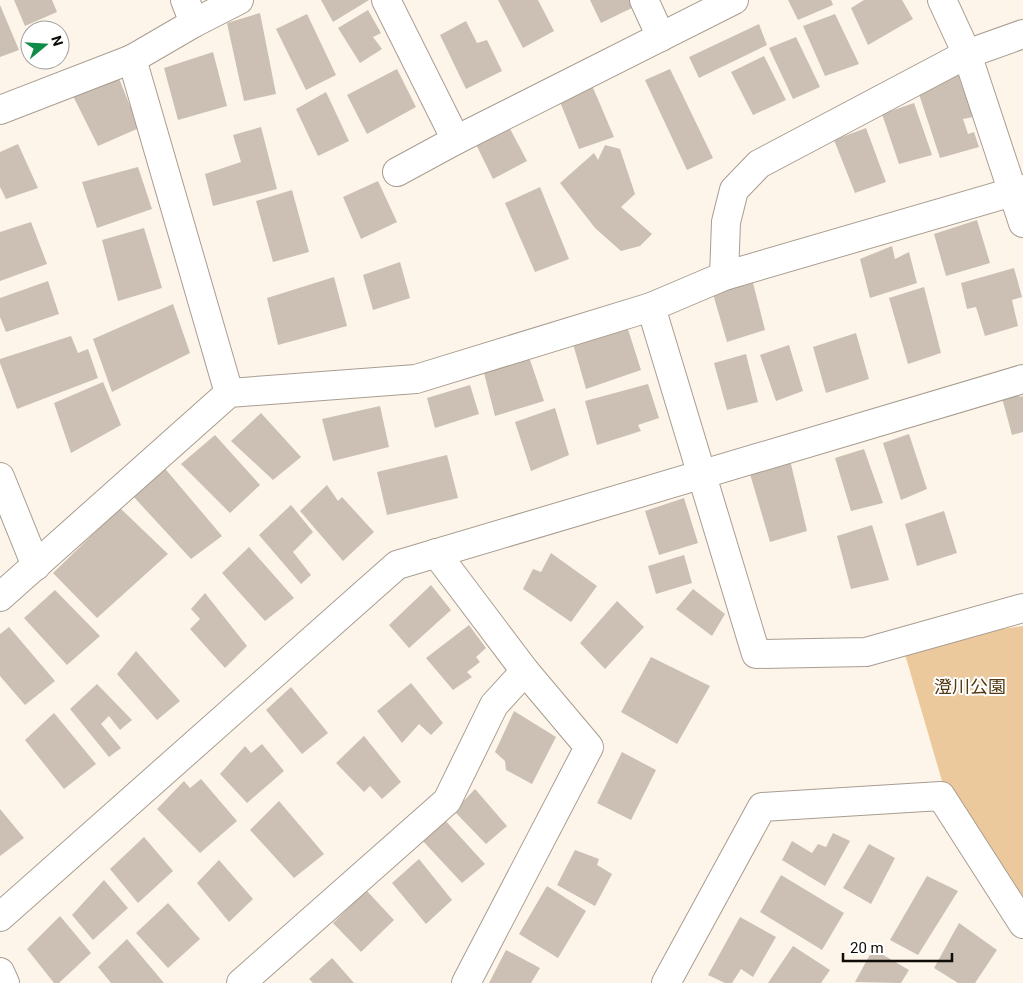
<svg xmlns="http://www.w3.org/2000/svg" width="1023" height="983" viewBox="0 0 1023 983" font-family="Roboto,'Noto Sans JP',sans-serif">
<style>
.green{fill:#ecc99c}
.building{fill:#cbc0b3}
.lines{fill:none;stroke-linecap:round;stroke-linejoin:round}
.street-casing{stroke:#a89d90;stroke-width:30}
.street{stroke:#fff;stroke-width:28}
.labels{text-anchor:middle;stroke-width:4;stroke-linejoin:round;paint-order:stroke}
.park-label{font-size:18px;fill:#533810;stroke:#fff}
</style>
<rect width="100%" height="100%" fill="#fef5ea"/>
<!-- green -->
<polygon class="green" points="1023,626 1023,899 942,781 902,644"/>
<!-- building -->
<g class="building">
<polygon points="14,0 52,0 57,12 25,26"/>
<polygon points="321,0 369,0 333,22"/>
<polygon points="498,0 538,0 554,31 523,48"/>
<polygon points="590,0 634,0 636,6 601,23"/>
<polygon points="788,0 831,0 833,5 798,20"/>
<polygon points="864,0 902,0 913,19 868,45 851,8"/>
<polygon points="0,5 19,50 0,57"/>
<polygon points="368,10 381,33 373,37 382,49 360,63 338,28"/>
<polygon points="260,13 276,94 244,101 227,23"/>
<polygon points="307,14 336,75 306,90 276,29"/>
<polygon points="835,14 859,64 825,76 803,26"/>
<polygon points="466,21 477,43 487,40 502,71 466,89 440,35"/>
<polygon points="759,24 767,45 699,78 689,57"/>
<polygon points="796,37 820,87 793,99 769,48"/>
<polygon points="213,52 227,106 178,120 164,68"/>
<polygon points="764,56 786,100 753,115 731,72"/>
<polygon points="955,66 973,117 963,119 968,134 974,132 979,147 940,158 913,76"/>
<polygon points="397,69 416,107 367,134 347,95"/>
<polygon points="585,69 614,137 579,149 552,82"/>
<polygon points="670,69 713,158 687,170 645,80"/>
<polygon points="118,76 130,106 137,104 146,125 98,146 73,96"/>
<polygon points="326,92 349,141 318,156 296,109"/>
<polygon points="914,103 932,155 899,164 882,114"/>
<polygon points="499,108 527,161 493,179 466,124"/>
<polygon points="261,127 277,189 213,206 205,174 241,162 233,135"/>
<polygon points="866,128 886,182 855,193 834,140"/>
<polygon points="18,144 38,188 6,199 0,187 0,152"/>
<polygon points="605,145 620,149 635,194 621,207 652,234 640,246 621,251 595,228 560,183 594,153 598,160"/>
<polygon points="138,167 152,209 97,228 82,182"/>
<polygon points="378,181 397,222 361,239 343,197"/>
<polygon points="540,187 569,259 535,272 505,203"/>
<polygon points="292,190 309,252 273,262 256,201"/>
<polygon points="977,220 990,263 946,276 934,234"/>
<polygon points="31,222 47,264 0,281 0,232"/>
<polygon points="144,228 162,288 118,301 102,240"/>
<polygon points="892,246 895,259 909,252 917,283 870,298 860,259"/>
<polygon points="400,262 410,298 373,310 363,275"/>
<polygon points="1014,268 1022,297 1012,300 1018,326 985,336 976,307 967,309 961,283"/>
<polygon points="334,277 347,326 278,345 267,298"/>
<polygon points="48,281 59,314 6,332 0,317 0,298"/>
<polygon points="753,283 765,330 727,342 713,294"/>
<polygon points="924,287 941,353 908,364 889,298"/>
<polygon points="173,304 190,353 112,392 93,339"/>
<polygon points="625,320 641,370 586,389 571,337"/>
<polygon points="856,333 869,379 826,393 813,347"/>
<polygon points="71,336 78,353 88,349 98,378 17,409 0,363 0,359"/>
<polygon points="789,345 803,391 776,401 760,355"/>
<polygon points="528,354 544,401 495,416 483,369"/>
<polygon points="746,354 758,402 727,410 714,363"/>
<polygon points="103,382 121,425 71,453 54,403"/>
<polygon points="648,384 659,418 638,425 641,431 597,445 585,401"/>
<polygon points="470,385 479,414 435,428 427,398"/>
<polygon points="1016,390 1020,397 1023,396 1023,432 1012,435 1002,398"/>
<polygon points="380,406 389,447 333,461 322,419"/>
<polygon points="555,408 569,455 531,471 515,422"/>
<polygon points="261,413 301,457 273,480 231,441"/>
<polygon points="909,434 927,489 901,500 883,443"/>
<polygon points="215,435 260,485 230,513 181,464"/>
<polygon points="864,449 883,503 851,511 835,458"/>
<polygon points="447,455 458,498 387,515 377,472"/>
<polygon points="790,460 807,531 770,542 750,474"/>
<polygon points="162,465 222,536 191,559 132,495"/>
<polygon points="327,485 338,501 342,497 374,532 343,561 300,511"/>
<polygon points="684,498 698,543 659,555 645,511"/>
<polygon points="291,505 313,532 293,552 311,575 301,584 259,535"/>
<polygon points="120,508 168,554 97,618 53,573"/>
<polygon points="944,511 957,553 917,566 905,524"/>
<polygon points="872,525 889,580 851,589 837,536"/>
<polygon points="249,547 294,598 265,621 222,573"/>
<polygon points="551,553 597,586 571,622 523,589 533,569 541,572"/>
<polygon points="684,555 692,583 656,594 648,566"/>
<polygon points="431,585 451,610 409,648 389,625"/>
<polygon points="693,589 725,614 712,636 676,609"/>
<polygon points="55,590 100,636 67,665 24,618"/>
<polygon points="205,593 247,646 225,668 190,629 200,619 191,609"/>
<polygon points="617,601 644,627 605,669 580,643"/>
<polygon points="469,625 486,648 476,657 480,662 467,672 472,677 453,690 426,658"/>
<polygon points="9,627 55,681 25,705 0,676 0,634"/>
<polygon points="136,651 180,701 157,720 117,674"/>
<polygon points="651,657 710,686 677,744 621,712"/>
<polygon points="411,683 443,723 431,735 419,724 402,743 377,711"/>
<polygon points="97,684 132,720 120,730 109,716 101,724 121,748 109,757 70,709"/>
<polygon points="291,687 328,733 302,754 266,710"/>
<polygon points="514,711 556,737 532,784 506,770 505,761 495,752"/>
<polygon points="54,713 96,764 64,789 25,740"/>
<polygon points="364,736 401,782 382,799 370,786 364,792 336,763"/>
<polygon points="262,744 284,771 247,803 220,774 245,746 251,753"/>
<polygon points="622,752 656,770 631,820 597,803"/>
<polygon points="201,779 237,821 200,853 157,809 184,781 190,788"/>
<polygon points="475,789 507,826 486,844 454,811"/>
<polygon points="279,801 324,854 294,878 250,830"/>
<polygon points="0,809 24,838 0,856"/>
<polygon points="443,818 485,864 462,883 421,839"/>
<polygon points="833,833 850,841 825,886 782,860 792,841 812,853 818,844 826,847"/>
<polygon points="144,837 173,871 138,903 110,869"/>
<polygon points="869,844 895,858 871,904 843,888"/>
<polygon points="575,850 599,859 597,865 612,874 595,906 557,885"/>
<polygon points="419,859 452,900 426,924 392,883"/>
<polygon points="219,860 253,899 229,922 197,883"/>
<polygon points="781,875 844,913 822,950 760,912"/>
<polygon points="927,876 958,891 918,955 890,940"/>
<polygon points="104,880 128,908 93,940 72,915"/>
<polygon points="547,886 586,911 558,958 519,934"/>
<polygon points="366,890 394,920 361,952 333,923"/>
<polygon points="168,903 200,939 168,968 136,933"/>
<polygon points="60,916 91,953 59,983 54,983 27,949"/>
<polygon points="740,917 776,937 753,977 741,969 732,983 725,983 708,975"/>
<polygon points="959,923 997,950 975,983 958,983 934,968"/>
<polygon points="127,939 164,983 111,983 98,967"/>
<polygon points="793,946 830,970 821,983 768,983"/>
<polygon points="873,949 909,970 901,983 855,982"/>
<polygon points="506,950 540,968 531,983 489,983"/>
<polygon points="332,958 354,983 313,983 309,979"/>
</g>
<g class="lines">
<defs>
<g id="street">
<polyline points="185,0 194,23"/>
<polyline points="386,0 456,140"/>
<polyline points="644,0 661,37"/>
<polyline points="942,0 967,54 1023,223"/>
<polyline points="132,59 229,393"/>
<polyline points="0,110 132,59 194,23 239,0"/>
<polyline points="397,172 456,140 734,0"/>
<polyline points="724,276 726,222 734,190 759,164 967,54 1023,34"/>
<polyline points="651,307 756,654 866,652 1023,608"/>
<polyline points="0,477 36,566"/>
<polyline points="436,553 525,671 589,747 466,983"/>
<polyline points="0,597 229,393 416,379 651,307 724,276 1023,189"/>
<polyline points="0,917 397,565 1023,379"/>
<polyline points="0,972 5,983"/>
<polyline points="241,983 447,801 494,705 525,671"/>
<polyline points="666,983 762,807 941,796 1023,924"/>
</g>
</defs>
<!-- street casing -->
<use href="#street" class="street-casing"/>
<!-- street -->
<use href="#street" class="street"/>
</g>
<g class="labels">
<!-- park labels -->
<g class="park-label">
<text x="970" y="693">澄川公園</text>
</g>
</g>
<!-- north arrow -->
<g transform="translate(45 45) rotate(72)"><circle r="24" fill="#ffffff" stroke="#9f9e9c"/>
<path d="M0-4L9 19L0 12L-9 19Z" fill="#0e8c48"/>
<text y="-8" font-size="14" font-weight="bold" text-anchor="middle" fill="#100d08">N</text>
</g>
<!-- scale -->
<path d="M843 953v8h109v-8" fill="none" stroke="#100d08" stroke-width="2.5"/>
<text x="850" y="953" font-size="15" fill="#100d08" stroke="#ffffff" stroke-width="4" paint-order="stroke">20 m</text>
</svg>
